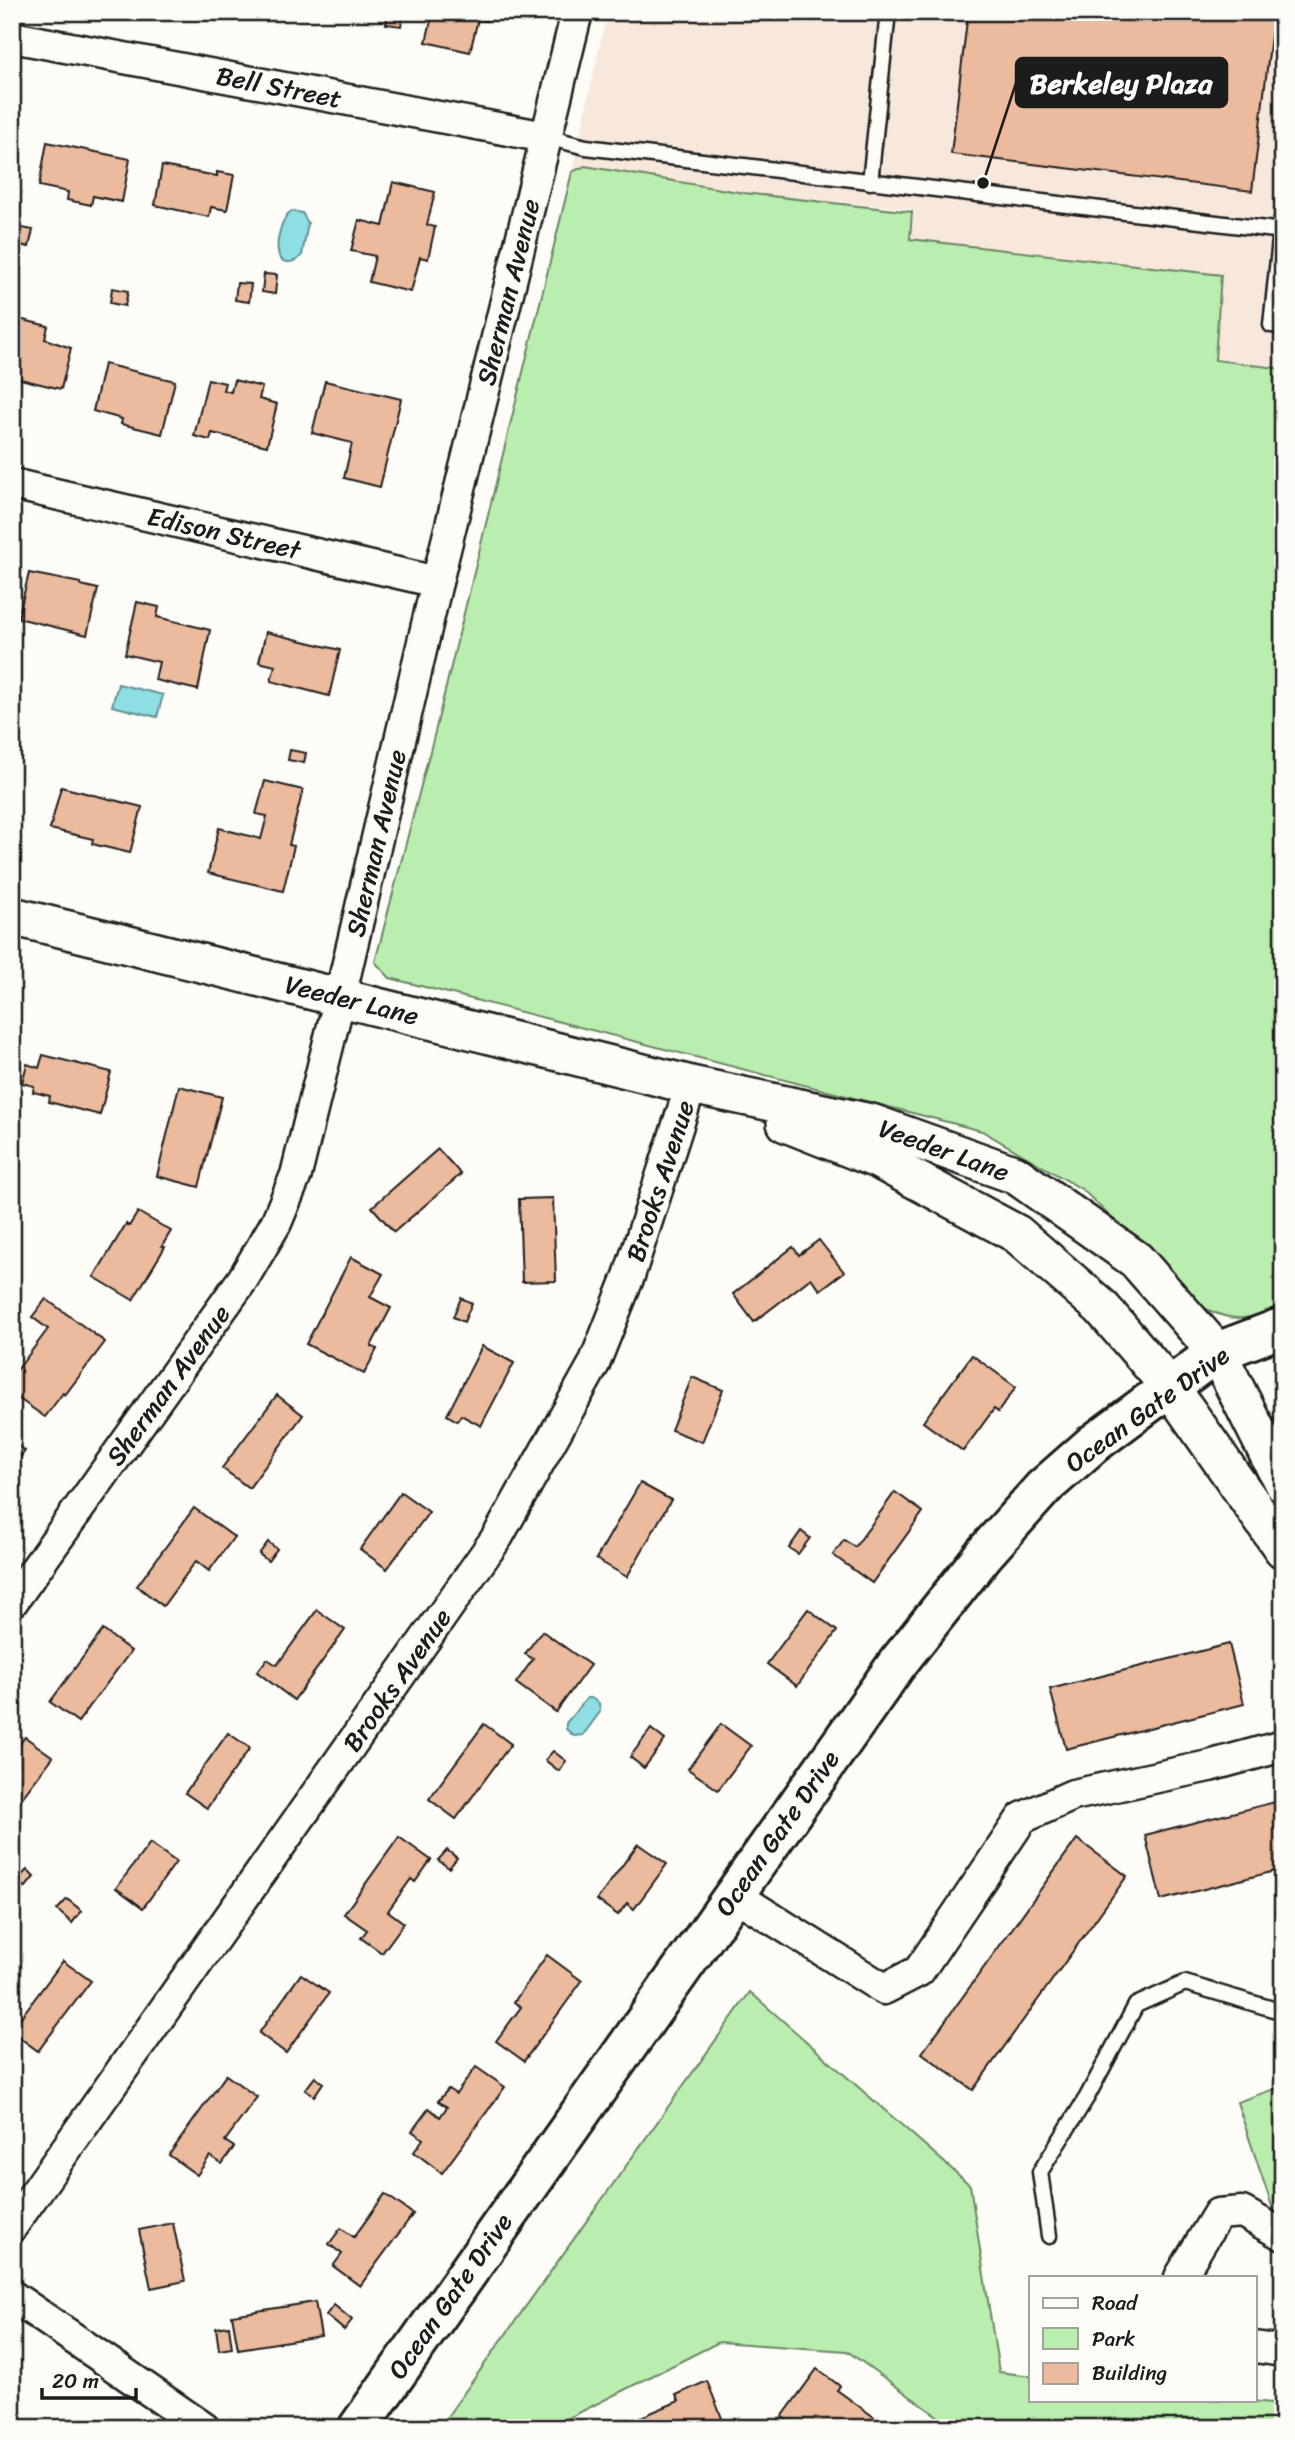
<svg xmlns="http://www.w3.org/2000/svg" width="1295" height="2440" viewBox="0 0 1295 2440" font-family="Sriracha,sans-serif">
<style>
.built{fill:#f8e8dc}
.green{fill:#baeeaf;stroke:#6b8566;stroke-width:2}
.water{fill:#8ddfe4;stroke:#609194;stroke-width:2}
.building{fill:#ecba9d;stroke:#1c1c1c;stroke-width:2}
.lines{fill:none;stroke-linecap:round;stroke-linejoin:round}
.service-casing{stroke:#1c1c1c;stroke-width:19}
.minor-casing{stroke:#1c1c1c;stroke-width:35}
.tertiary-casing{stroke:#1c1c1c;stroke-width:42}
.secondary-casing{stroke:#1c1c1c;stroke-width:44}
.service{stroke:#fdfcf7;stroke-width:14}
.minor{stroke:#fdfcf7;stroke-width:30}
.tertiary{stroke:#fdfcf7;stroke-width:37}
.secondary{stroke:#fdfcf7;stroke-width:38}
.labels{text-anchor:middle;stroke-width:5;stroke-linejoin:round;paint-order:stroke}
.street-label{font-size:26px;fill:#1c1c1c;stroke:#fdfcf7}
.leader{fill:none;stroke:#1c1c1c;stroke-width:2.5}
.callout-dot{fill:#1c1c1c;stroke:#fdfcf7;stroke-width:2.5}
.callout{fill:#1c1c1c;stroke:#1c1c1c;stroke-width:2.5}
.callout-label{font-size:28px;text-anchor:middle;font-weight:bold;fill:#fff}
</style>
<rect width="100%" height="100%" fill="#fdfcf7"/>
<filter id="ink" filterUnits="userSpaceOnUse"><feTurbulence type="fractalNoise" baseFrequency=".0143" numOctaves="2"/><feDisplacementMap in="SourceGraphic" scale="14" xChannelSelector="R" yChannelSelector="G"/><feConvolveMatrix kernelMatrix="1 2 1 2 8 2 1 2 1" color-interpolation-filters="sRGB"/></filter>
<g filter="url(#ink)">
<!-- built -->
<polygon class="built" points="607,12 1283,12 1283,369 1214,360 1220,275 909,239 912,209 744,193 585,166 572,172"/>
<!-- green -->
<g class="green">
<path d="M585,166L744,193L912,212L910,239L1221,275L1215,360L1283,369V1305C1248,1319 1239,1325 1204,1308L1083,1190L982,1131L390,978L375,962L435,732L572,172Z"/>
<polygon points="750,1992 970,2185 999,2372 1031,2376 1031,2400 1241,2400 1283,2404 1283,2428 954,2428 847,2351 719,2342 549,2428 439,2428"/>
<polygon points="1283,2086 1283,2239 1237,2102"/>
</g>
<!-- water -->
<g class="water">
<path d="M292,211L302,213L308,223L302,255C295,264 279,266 278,251C276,240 282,216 292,211Z"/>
<polygon points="118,684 163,695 157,717 112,706"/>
<polygon points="587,1698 591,1698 599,1703 600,1712 583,1735 574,1736 566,1729 566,1723"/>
</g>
<!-- building -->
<g class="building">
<polygon points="388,12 404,12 401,26 386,24"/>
<polygon points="433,12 488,12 486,21 478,19 470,52 426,42"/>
<polygon points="968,12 1274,12 1252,191 951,154"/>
<polygon points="47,142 130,159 122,202 93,196 91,205 67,200 68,192 39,186"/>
<polygon points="162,166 217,176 217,172 234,175 227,210 211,207 209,217 155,205"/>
<polygon points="393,182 435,192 427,225 435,227 428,259 420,257 411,292 369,282 375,256 351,251 359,220 383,226"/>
<polygon points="17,227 33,230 29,247 14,244"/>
<polygon points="264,274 277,275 275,294 262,292"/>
<polygon points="237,283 251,284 249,302 235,300"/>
<polygon points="112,288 128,291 125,306 110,303"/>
<polygon points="19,319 48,326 45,339 71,348 61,389 12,377 12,344"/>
<polygon points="104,364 175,381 162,434 121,424 122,419 93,411"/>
<polygon points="208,379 225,383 223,390 231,392 234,380 262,387 259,399 277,404 267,446 212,433 210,440 194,436"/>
<polygon points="325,381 401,399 380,487 344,478 352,443 312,433"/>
<polygon points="29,573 81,583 81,585 98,589 87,635 18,618"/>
<polygon points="137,602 159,607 157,617 210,630 198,690 155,680 159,662 125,654"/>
<polygon points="266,632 340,650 329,696 271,681 275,666 259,662"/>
<polygon points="290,750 306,753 304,763 288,760"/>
<polygon points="265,781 303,790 289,845 294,846 283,891 208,873 219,828 261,839 267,816 256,814"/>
<polygon points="61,787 142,807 130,853 92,844 93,839 50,829"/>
<polygon points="43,1055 111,1072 100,1115 49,1102 50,1096 33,1092 34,1086 22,1083 27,1064 39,1068"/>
<polygon points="179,1086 222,1097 199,1187 157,1176"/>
<polygon points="438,1149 461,1174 394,1232 372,1207"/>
<polygon points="553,1198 556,1281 522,1282 519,1199"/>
<polygon points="138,1212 171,1231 162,1246 165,1247 133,1300 94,1277 126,1224 129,1226"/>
<polygon points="819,1240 844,1272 820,1290 811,1278 754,1322 733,1294 793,1247 799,1255"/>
<polygon points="351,1257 383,1274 370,1297 391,1308 371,1346 377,1349 364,1374 306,1344"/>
<polygon points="461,1298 472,1303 464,1322 453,1317"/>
<polygon points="46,1299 105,1342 65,1395 63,1393 45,1417 12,1394 12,1377 48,1329 32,1317"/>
<polygon points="482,1346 514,1363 481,1426 461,1415 457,1421 447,1415"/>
<polygon points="972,1355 1016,1387 998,1412 994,1409 963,1451 923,1422"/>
<polygon points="692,1377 723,1390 702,1442 671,1430"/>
<polygon points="277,1395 303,1415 249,1488 222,1468"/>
<polygon points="12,1441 25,1451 12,1469"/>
<polygon points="640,1483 671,1500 627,1577 596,1559"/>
<polygon points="401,1492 429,1512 387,1569 360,1549"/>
<polygon points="895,1492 923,1512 872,1583 833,1555 844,1540 855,1547"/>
<polygon points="194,1508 234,1537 209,1571 196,1561 163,1606 137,1586"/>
<polygon points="801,1531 810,1538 798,1554 789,1548"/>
<polygon points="268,1542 277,1549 268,1561 259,1554"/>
<polygon points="808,1609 837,1631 797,1686 767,1664"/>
<polygon points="317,1610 345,1630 294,1700 257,1672 267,1659 277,1665"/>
<polygon points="103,1630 131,1651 78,1722 50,1702"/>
<polygon points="542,1631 590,1665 556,1712 516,1683 533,1659 525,1654"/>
<polygon points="1229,1644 1244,1704 1066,1749 1050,1689"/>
<polygon points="484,1724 511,1744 456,1819 429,1799"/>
<polygon points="721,1724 751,1746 718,1790 688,1769"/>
<polygon points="651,1729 665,1740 644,1768 630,1757"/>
<polygon points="228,1733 250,1748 207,1808 185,1793"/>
<polygon points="25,1737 53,1757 12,1811 12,1754"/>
<polygon points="553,1751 566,1761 559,1771 545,1760"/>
<polygon points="1283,1800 1283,1869 1161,1900 1145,1835"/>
<polygon points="399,1837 431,1860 415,1882 411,1879 388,1911 404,1923 382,1953 361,1938 367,1930 344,1914"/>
<polygon points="1077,1839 1127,1876 973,2090 922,2053"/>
<polygon points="150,1843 176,1862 143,1908 116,1888"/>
<polygon points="638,1844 667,1864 634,1909 627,1903 618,1915 597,1900"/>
<polygon points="447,1850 457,1858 449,1868 438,1860"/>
<polygon points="27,1870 34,1877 25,1888 17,1880"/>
<polygon points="67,1899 82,1911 72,1923 57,1910"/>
<polygon points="547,1955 582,1981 524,2061 496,2041 521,2007 514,2002"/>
<polygon points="63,1961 91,1981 38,2051 12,2032 12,2029"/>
<polygon points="301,1974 329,1993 286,2053 259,2033"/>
<polygon points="476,2067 505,2087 442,2173 414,2152 423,2139 412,2131 429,2108 440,2117 447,2107 438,2101 448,2089 456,2094"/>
<polygon points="226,2075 257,2097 225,2141 234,2147 222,2164 210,2156 197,2175 169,2155"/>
<polygon points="315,2077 323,2083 314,2096 305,2090"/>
<polygon points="385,2194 413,2214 360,2286 333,2266 342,2254 329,2244 341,2228 354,2237"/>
<polygon points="173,2223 185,2281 151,2288 139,2230"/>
<polygon points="315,2302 321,2336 238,2349 232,2315"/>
<polygon points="334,2305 352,2320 344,2330 326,2315"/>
<polygon points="229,2326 232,2348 219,2350 216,2328"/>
<polygon points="817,2369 840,2386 837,2390 889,2428 798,2428 782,2417"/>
<polygon points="707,2381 726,2428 615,2428 679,2401 676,2395"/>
</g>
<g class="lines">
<defs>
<g id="service">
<polyline points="546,137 586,147 1283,231"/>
<polyline points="870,182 888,12"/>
<polyline points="1283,211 1271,325 1283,326"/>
<polyline points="1049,2236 1040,2172 1087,2097 1136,2005 1185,1983 1283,2012"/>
</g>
<g id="minor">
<polyline points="12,37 546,137"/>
<polyline points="12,484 437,582"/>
<polyline points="12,1602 243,1279 276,1223 296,1175 340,997 437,582 577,12"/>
<polyline points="733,1894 884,1989 919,1971 1022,1818 1073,1795 1209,1766 1283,1746"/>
<polyline points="12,2226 498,1536 594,1364 629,1276 691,1085"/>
<polyline points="1180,2277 1218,2214 1242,2212 1283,2235"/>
<polyline points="12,2296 204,2428"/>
<polyline points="1255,2347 1283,2351"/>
</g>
<g id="tertiary">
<polyline points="12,916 691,1085 871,1123 1016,1175 1136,1260 1217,1352 1283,1483"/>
<polyline points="786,1123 877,1159 1017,1234 1101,1307 1170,1387 1283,1549"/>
</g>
<polyline id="secondary" points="358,2428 897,1664 984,1554 1043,1488 1093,1444 1217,1352 1283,1327"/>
</defs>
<!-- service casing -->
<use href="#service" class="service-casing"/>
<!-- minor casing -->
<use href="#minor" class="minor-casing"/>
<!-- tertiary casing -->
<use href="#tertiary" class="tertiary-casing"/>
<!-- secondary casing -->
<use href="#secondary" class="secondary-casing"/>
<!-- service -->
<use href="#service" class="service"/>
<!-- minor -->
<use href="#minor" class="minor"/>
<!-- tertiary -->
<use href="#tertiary" class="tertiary"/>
<!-- secondary -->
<use href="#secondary" class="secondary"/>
</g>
</g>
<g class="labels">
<!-- street labels -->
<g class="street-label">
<text transform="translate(279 87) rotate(11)" y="9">Bell Street</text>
<text transform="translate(508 292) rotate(-76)" y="9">Sherman Avenue</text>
<text transform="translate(224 533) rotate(13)" y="9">Edison Street</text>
<text transform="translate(376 843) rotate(-77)" y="9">Sherman Avenue</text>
<text transform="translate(352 1000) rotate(14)" y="9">Veeder Lane</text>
<text transform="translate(944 1150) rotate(20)" y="9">Veeder Lane</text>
<text transform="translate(660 1181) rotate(-72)" y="9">Brooks Avenue</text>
<text transform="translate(168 1385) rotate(-54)" y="9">Sherman Avenue</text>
<text transform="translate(1147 1409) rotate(-36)" y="9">Ocean Gate Drive</text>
<text transform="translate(397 1680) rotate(-55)" y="9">Brooks Avenue</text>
<text transform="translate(777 1833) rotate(-55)" y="9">Ocean Gate Drive</text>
<text transform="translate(450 2296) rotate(-55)" y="9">Ocean Gate Drive</text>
</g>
</g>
<!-- callouts -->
<path class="leader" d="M983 183L1016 83"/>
<circle class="callout-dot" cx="983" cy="183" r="7"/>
<rect class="callout" x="1016" y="58" width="211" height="49" rx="7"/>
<g class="callout-label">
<text x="1121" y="93">Berkeley Plaza</text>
</g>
<!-- margin -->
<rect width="1295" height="2440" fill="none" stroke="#fdfcf7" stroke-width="42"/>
<rect x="21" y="21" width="1253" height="2398" fill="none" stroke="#1c1c1c" stroke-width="2.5" filter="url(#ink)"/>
<!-- legend -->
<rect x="1029" y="2276" width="228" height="126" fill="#fdfcf7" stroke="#a3a29f" stroke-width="2"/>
<rect x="1043" y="2298" width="35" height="10" fill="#fdfcf7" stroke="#a3a29f" stroke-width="2"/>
<text x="1092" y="2310" font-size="21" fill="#1c1c1c">Road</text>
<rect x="1043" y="2328" width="35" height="21" fill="#baeeaf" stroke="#a3a29f" stroke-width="2"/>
<text x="1092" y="2346" font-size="21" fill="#1c1c1c">Park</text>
<rect x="1043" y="2363" width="35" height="21" fill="#ecba9d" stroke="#a3a29f" stroke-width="2"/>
<text x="1092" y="2380" font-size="21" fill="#1c1c1c">Building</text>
<!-- scale -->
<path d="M42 2388v10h94v-10" fill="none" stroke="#1c1c1c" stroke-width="3.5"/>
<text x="52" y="2388" font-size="21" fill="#1c1c1c" stroke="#fdfcf7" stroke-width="5" paint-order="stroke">20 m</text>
</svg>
